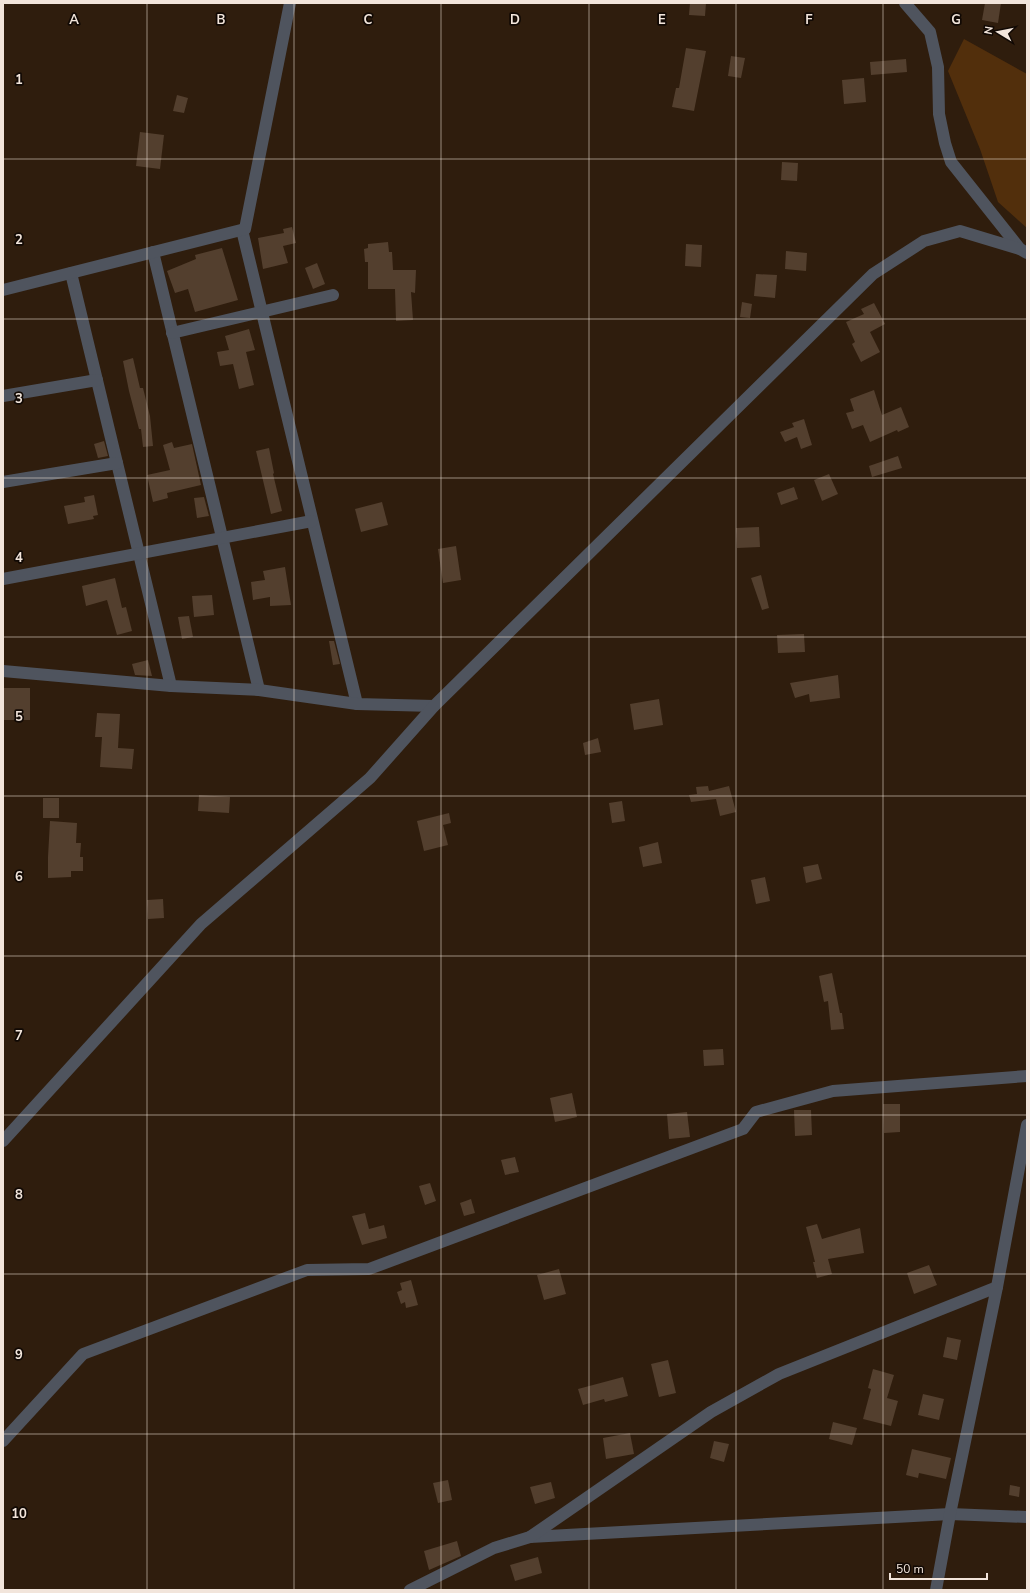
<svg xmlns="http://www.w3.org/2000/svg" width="1030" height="1593" viewBox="0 0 1030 1593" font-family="'Nunito Sans',sans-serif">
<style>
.green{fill:#522f0c}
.building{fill:#533f2e}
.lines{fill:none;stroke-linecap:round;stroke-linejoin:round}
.minor{stroke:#4f545e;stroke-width:12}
.grid{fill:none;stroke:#f2e5db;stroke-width:1;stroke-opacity:0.55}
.grid-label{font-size:13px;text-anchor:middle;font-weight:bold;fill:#f2e5db;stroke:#110904;stroke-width:3.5;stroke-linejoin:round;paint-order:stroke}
</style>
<rect width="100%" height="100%" fill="#2f1d0d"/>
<!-- green -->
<polygon class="green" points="964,39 1027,74 1027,228 998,202 980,149 948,71"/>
<!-- building -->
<g class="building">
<polygon points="690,3 706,3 705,16 689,15"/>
<polygon points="985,3 1001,3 998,23 982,20"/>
<polygon points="686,48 706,51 694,111 672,107 676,88 679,88"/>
<polygon points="731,56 745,58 741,78 728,76"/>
<polygon points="906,59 907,72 871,75 870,62"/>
<polygon points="864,78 866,102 844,104 842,80"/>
<polygon points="177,95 188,98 184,113 173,111"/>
<polygon points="140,132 164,135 160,169 136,166"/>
<polygon points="782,162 798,163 797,181 781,180"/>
<polygon points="292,227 296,243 283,246 288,263 263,269 258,238 284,233 283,229"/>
<polygon points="388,242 389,252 392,252 393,270 416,270 415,293 411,292 413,320 396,321 395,289 368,289 368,262 365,262 364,249 368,248 368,244"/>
<polygon points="686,244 702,245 701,267 685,266"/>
<polygon points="222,248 238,300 195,312 188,289 175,293 167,271 196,259 195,255"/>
<polygon points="786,251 807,253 806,271 785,269"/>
<polygon points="317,263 325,284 313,289 305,268"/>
<polygon points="756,274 777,275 775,298 754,296"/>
<polygon points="742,302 752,304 750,318 740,317"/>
<polygon points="874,303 885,324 870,332 880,352 861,362 852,344 855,342 846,322 864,314 861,309"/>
<polygon points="249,329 255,350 246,352 254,385 239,389 233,364 220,366 217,352 229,350 225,336"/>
<polygon points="133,358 140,388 143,388 150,416 153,446 143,447 141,429 139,429 129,391 123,361"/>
<polygon points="874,390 882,415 901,407 909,427 898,432 897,430 870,442 863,425 852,429 846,413 854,411 850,399"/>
<polygon points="804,419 812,445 801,449 797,437 785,442 780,432 794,427 792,423"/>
<polygon points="104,441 108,456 98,458 94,444"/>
<polygon points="172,442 174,448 192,444 201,485 167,493 168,498 153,502 147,475 170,470 163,445"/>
<polygon points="269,448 274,473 273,474 282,511 271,514 256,451"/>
<polygon points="898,456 902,468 872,477 869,466"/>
<polygon points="829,474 838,494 822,501 814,480"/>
<polygon points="794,487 798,499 781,505 777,493"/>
<polygon points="94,495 98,515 93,516 94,519 68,524 64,506 85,502 84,497"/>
<polygon points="204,497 209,516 197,518 194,498"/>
<polygon points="382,502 388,525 361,532 355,509"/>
<polygon points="759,527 760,547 737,548 736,528"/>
<polygon points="456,546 461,580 443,583 438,549"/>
<polygon points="285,567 291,605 270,606 270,597 253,600 251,582 265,580 263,571"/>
<polygon points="761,575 769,608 762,610 751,578"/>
<polygon points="115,578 122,608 126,607 132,631 117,635 107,600 86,606 82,586"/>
<polygon points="212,595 214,615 194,617 192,596"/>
<polygon points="189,616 193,637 182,639 178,617"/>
<polygon points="804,634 805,652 778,653 777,635"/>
<polygon points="329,641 334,641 340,664 333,665"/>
<polygon points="148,660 152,676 135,675 132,664"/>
<polygon points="838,675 840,698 810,702 809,694 795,698 790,683"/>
<rect x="3" y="688" width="27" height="32"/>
<polygon points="659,699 663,725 634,730 630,704"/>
<polygon points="97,713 120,714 118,748 134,749 132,769 100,767 102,737 95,737"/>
<polygon points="598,738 601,752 585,755 583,743"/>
<polygon points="708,786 709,791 729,786 736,812 720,816 716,799 691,802 689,795 697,794 696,787"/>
<polygon points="199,795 230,797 229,813 198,811"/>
<rect x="43" y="798" width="16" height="20"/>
<polygon points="622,801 625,821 612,823 609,803"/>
<polygon points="449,813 451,823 443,825 448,845 424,851 417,821"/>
<polygon points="50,821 77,823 76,843 81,843 80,857 83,857 83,871 71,871 71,877 48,878 48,857"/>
<polygon points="658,842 662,863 643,867 639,847"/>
<polygon points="818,864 822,879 806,883 803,867"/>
<polygon points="765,877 770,901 756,904 751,880"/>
<polygon points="163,899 164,918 148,919 147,900"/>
<polygon points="832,973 840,1013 842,1013 844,1029 831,1030 828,1001 824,1002 819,976"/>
<polygon points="723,1049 724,1065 704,1066 703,1050"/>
<polygon points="572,1093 577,1117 555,1122 550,1098"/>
<polygon points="883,1104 900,1104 900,1132 884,1133"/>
<polygon points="794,1110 811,1110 812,1135 795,1136"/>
<polygon points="687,1112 690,1137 669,1139 667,1114"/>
<polygon points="515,1157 519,1172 505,1175 501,1160"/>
<polygon points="430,1183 436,1201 425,1205 419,1186"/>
<polygon points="471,1199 475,1213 464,1216 460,1203"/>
<polygon points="365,1213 369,1229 384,1225 387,1238 362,1245 352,1216"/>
<polygon points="817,1224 822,1239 860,1228 864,1253 828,1259 832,1274 817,1278 813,1262 815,1262 806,1227"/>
<polygon points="929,1265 937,1285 914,1294 907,1273"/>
<polygon points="559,1269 566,1294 544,1300 537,1275"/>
<polygon points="411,1280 418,1305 406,1308 405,1302 401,1304 397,1292 402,1290 400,1283"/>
<polygon points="947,1337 961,1340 957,1360 943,1357"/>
<polygon points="668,1360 676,1393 659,1397 651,1364"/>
<polygon points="873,1369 894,1375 887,1398 898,1401 891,1426 863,1419 871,1389 868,1388"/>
<polygon points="623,1377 628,1396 605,1402 604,1399 583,1405 578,1389"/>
<polygon points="923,1394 944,1399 939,1420 918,1415"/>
<polygon points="833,1422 857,1428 852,1445 829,1439"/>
<polygon points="630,1433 634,1454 606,1459 603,1438"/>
<polygon points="714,1441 729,1444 724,1462 710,1458"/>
<polygon points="912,1449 951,1458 946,1479 919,1473 918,1478 906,1475"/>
<polygon points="448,1480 452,1500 438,1503 433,1483"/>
<polygon points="551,1482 555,1498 535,1504 530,1487"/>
<polygon points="1010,1485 1020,1487 1019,1497 1009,1495"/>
<polygon points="457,1541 461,1556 429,1570 424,1551"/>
<polygon points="538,1557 542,1573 515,1581 510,1565"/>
</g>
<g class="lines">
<!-- minor -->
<g class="minor">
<polyline points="905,3 930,32 938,67 939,114 945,143 951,162 1020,249"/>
<polyline points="242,230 357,704"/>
<polyline points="153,252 259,690"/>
<polyline points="71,273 171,686"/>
<polyline points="3,290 245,229 290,3"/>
<polyline points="172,333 333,295"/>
<polyline points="3,396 97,380"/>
<polyline points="3,482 117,463"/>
<polyline points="3,579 312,521"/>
<polyline points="3,671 171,686 259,690 357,704 434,706"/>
<polyline points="3,1141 201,924 370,778 434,706 873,274 924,241 960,231 1020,249 1027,253"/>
<polyline points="3,1441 83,1354 307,1270 369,1269 743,1129 756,1112 833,1091 1027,1076"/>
<polyline points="530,1537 950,1514 1027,1517"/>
<polyline points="410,1590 494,1548 530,1537 711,1412 779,1374 997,1287"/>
<polyline points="936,1590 950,1514 997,1287 1027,1125"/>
</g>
</g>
<!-- grid -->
<path class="grid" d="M147,3V1590M294,3V1590M441,3V1590M589,3V1590M736,3V1590M883,3V1590M3,159H1027M3,319H1027M3,478H1027M3,637H1027M3,796H1027M3,956H1027M3,1115H1027M3,1274H1027M3,1434H1027"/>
<g class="grid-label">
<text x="74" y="24">A</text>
<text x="221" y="24">B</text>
<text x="368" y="24">C</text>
<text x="515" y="24">D</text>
<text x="662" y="24">E</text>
<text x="809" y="24">F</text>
<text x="956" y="24">G</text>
<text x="19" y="84">1</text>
<text x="19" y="244">2</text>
<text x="19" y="403">3</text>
<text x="19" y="562">4</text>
<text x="19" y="721">5</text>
<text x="19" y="881">6</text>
<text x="19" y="1040">7</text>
<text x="19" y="1199">8</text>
<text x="19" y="1359">9</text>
<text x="19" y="1518">10</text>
</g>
<!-- border -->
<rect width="1030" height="1593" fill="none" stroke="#f2e5db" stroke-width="8"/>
<!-- north arrow -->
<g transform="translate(998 32) rotate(280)" stroke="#110904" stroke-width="3" paint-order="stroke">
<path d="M0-3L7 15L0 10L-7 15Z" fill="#f2e5db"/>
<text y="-6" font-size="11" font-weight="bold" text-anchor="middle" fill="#f2e5db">N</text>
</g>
<!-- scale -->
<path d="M890 1573v6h97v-6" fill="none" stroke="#f2e5db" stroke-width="2"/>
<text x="896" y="1573" font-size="12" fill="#f2e5db" stroke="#110904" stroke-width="3" paint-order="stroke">50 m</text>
</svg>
